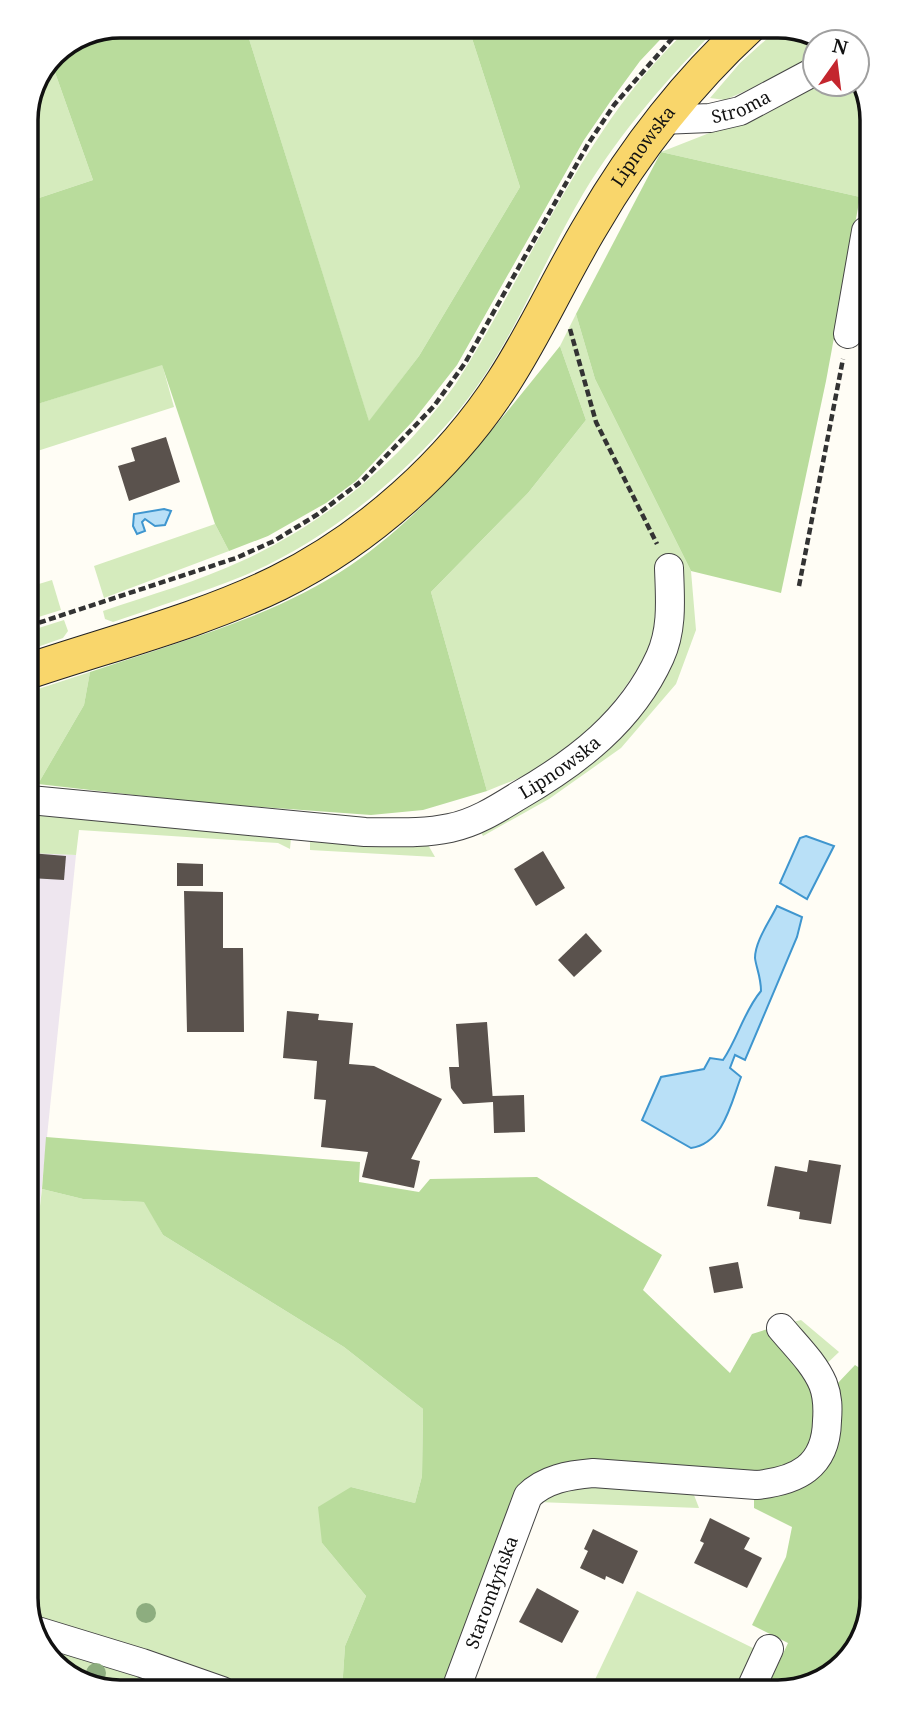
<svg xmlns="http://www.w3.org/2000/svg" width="899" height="1719" viewBox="0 0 899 1719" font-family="'Noto Serif',serif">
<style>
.industrial{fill:#eee6ef}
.green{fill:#d5ebbd}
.forest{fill:#b9dc9c}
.water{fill:#b9e0f7;stroke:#3f96cf;stroke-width:2}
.building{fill:#5a524d}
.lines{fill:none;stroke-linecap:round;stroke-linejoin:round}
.minor-casing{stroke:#444;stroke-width:30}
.major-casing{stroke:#222;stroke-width:37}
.path{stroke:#333;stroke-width:4.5;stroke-dasharray:7 3.5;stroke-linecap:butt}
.minor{stroke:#fff;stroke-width:28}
.major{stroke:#f9d66b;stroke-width:35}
.tree{fill:#8dad7f}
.labels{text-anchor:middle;stroke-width:7;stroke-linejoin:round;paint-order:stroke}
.street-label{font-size:18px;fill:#111;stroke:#fff}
.rim{fill:none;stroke:#111;stroke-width:3.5}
</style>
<rect width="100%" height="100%" fill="#fffdf5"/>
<!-- industrial -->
<polygon class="industrial" points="30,852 76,855 38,1224 32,1223"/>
<!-- green -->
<g class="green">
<polygon points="245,26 468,26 520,187 419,356 369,422"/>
<path d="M691,26H719C668,78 621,131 583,194C541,265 512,346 459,410C403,478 325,542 243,576C201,593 156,607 113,622L105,619L103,611C150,595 199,581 244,560C328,521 400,461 455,385C532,265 584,124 691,26Z"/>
<polygon points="781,26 826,42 815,42 815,58 806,64 725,100 710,98 740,63"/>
<polygon points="51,61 93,180 27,202 26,115"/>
<polygon points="857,73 865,84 866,179 860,197 661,152 745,119 818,84 857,84"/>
<path d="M576,314L595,379L691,571L696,630L676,684L621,748L549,799L483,836L480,830L625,726L658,632C631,685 592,740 537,769C522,778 504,784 487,791L431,592L528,493L586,420L560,346Z"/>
<polygon points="162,364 174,407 28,454 28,407"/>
<polygon points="215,524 229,551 104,598 94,566"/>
<polygon points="52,580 61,610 29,620 29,587"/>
<polygon points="64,620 68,631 63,638 29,650 29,631"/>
<polygon points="90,672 84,705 38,784 30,783 29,692"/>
<polygon points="30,814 291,838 290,849 278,843 79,830 76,855 30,853"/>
<polygon points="310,840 427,843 435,857 310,850"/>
<polygon points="42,1189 83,1199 145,1202 163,1235 344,1347 423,1409 422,1476 415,1503 351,1487 322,1543 366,1596 345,1646 342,1690 239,1691 203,1675 34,1621 32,1223 38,1223"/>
<polygon points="801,1320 839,1352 820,1370 785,1324"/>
<polygon points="559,1485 684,1489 694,1495 699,1508 537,1502"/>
<polygon points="637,1591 757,1650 742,1686 591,1688"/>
<polygon points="41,1643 190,1692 115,1693 68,1677"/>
</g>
<!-- forest -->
<g class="forest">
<polygon points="121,26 245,26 369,421 419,356 520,187 468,26 673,26 640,61 610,102 584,140 457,365 413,421 356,481 326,503 268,536 229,551 215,524 162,365 28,407 27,202 93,180 51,61 54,54"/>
<polygon points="661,152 860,197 826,381 781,593 691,571 595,379 576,314"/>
<path d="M560,346L586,420L528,493L431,592L487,791L423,810L371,815L204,803L38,784L84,705L90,672C177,642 273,618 351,565C434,508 497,424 560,346Z"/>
<polygon points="46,1137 360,1162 359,1182 419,1192 430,1179 537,1177 662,1255 643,1290 730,1373 752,1334 771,1328 815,1382 818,1440 781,1476 588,1467 511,1503 441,1689 342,1690 345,1646 366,1596 322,1543 318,1507 351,1487 415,1503 422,1476 423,1409 344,1347 163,1235 144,1202 83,1199 42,1189"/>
<polygon points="855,1365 872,1376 873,1599 857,1651 815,1685 768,1686 788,1643 752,1625 786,1557 792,1527 754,1508 754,1492 809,1481 836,1385"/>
</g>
<!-- water -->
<g class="water">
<polygon points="164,509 171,511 165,525 155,526 145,519 142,522 145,531 137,534 133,526 134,514"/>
<polygon points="806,836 834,846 807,899 780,883 800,838"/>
<path d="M777,906L802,917L797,937L745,1060L735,1055L730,1068L741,1077C731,1103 724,1143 691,1148L642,1120L661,1077L704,1069L710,1058L723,1060C738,1038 744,1011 761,991C761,977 756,967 755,958C755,941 770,921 777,906Z"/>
</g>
<!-- building -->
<g class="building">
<polygon points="166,437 180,482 129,501 118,466 135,461 131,448"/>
<polygon points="543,851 565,888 536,906 514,869"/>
<polygon points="30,853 66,856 64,880 30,878"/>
<polygon points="177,863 203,864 203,886 177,886"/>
<polygon points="184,891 223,892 223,948 243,948 244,1032 187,1032"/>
<polygon points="586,933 602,951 574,977 558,960"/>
<polygon points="287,1011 319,1014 318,1020 353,1023 349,1064 374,1066 442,1099 411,1159 420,1161 414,1188 362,1177 368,1152 321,1147 326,1100 314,1099 317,1061 283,1058"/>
<polygon points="487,1022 493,1102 492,1096 524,1095 525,1132 494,1133 493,1102 463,1104 451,1088 449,1067 459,1067 456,1024"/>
<polygon points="809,1160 841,1165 831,1224 799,1219 800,1212 767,1206 775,1166 807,1172"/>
<polygon points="738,1262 743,1288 714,1293 709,1267"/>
<polygon points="710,1518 750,1538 744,1549 762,1558 747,1588 694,1563 704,1543 700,1541"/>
<polygon points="593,1529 638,1551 623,1584 606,1576 605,1580 580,1568 588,1551 584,1549"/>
<polygon points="537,1588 579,1611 562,1643 519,1622"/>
</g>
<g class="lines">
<defs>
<g id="minor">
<path id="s1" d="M661,120L710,118L740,111L815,71"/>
<polyline points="848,334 866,231"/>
<path id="s2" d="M30,800L365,832C394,832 422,834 450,828C475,823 497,809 518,796C577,762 631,721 660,657C673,629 670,598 669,568"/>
<polyline points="34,1630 142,1663 222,1691"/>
<polyline points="752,1686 769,1649"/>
<path id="s3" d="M456,1689L528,1496C545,1479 569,1475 593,1473L756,1485C797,1481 826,1467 827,1421C828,1408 828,1397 823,1384C814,1363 796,1346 781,1328"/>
</g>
<g id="major">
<path id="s4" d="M29,671C112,643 200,621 278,583C367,539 451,464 504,381C537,330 561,275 592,224C635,150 686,84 749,26"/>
</g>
</defs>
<!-- minor casing -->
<use href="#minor" class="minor-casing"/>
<!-- major casing -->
<use href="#major" class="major-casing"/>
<!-- path -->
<g class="path">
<polyline points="570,329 596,422 657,544"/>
<polyline points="799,586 843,359"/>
<polyline points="29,626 236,558 274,541 318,514 363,480 434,406 465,363 588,144 614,105 683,26"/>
</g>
<!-- minor -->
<use href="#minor" class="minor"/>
<!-- major -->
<use href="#major" class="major"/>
</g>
<!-- trees -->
<g class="tree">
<circle cx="146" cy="1613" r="10"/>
<circle cx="96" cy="1673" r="10"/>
</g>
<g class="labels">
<!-- street labels -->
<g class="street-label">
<text dy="6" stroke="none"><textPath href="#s1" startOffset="82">Stroma</textPath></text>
<text dy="6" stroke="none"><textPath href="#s4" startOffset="844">Lipnowska</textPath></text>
<text dy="6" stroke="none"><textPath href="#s2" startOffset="548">Lipnowska</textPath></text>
<text dy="6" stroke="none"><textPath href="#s3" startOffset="103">Staromłyńska</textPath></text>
</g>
</g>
<!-- crop -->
<path d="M0 0H899V1719H0ZM120 38H778A82 82 0 0 1 860 120V1598A82 82 0 0 1 778 1680H120A82 82 0 0 1 38 1598V120A82 82 0 0 1 120 38Z" fill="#fff" fill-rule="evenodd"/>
<path class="rim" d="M120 38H778A82 82 0 0 1 860 120V1598A82 82 0 0 1 778 1680H120A82 82 0 0 1 38 1598V120A82 82 0 0 1 120 38Z"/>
<!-- north arrow -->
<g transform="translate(836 63) rotate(14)"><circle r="33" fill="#ffffff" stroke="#a0a0a0" stroke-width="2"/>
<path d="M0-5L12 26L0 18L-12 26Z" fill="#c4262e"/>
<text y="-10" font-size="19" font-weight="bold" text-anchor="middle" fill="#111111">N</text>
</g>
</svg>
